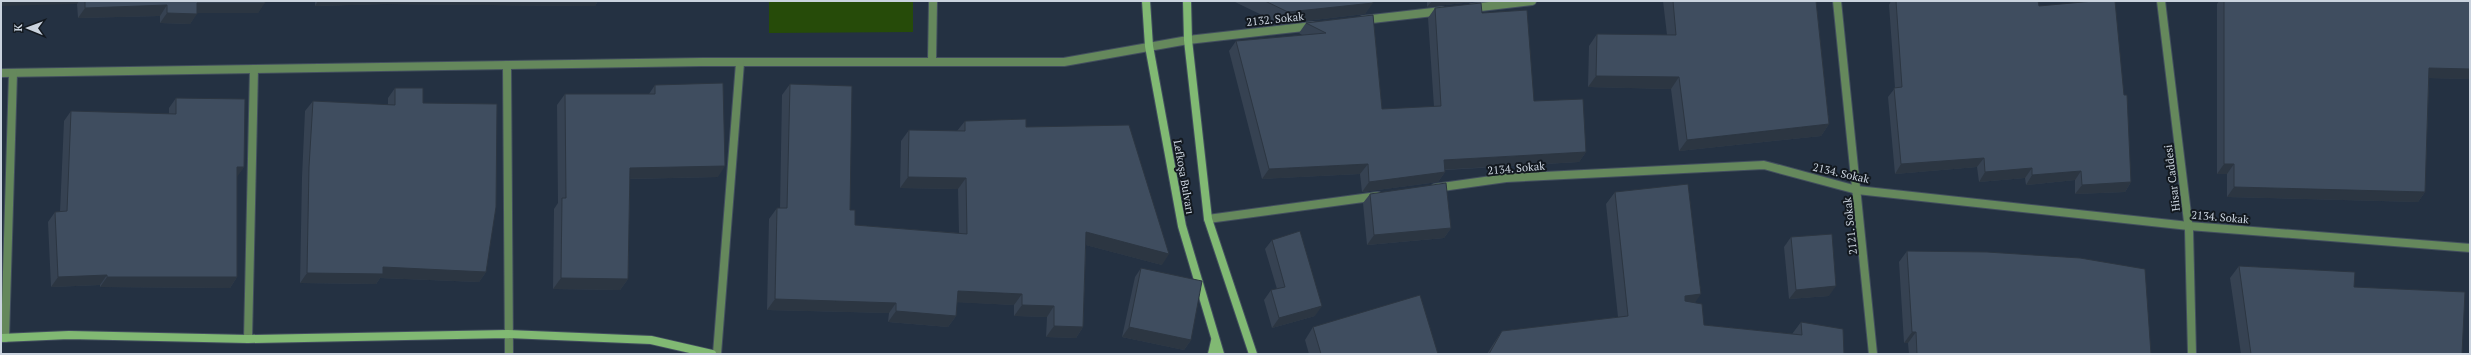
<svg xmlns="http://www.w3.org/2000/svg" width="2471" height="355" viewBox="0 0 2471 355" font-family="'PT Serif',serif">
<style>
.green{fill:#264b09}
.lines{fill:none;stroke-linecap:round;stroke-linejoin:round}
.minor-casing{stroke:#424e5e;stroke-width:10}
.tertiary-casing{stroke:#424e5e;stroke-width:10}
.secondary-casing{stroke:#424e5e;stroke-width:10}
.minor{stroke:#65885c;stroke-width:8}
.tertiary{stroke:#65885c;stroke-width:8}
.secondary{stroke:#81b973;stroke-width:8}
.wall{fill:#364252}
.shaded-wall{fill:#2c3642}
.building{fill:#3f4d5f;stroke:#2c3642}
.labels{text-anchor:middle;stroke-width:4;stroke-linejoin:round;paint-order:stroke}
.street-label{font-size:11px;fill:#cad3de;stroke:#131920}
</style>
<rect width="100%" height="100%" fill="#243142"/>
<!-- green -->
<polygon class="green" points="769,1 913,1 913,32 769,33"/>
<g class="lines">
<defs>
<g id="minor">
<polyline points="1837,1 1873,354"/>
<polyline points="1472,8 1532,1"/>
<polyline points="1363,20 1442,11"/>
<polyline points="932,61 933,1"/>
<polyline points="507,65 509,354"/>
<polyline points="1,73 702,62 1064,62 1188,40 1313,26"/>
<polyline points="1435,188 1506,178 1764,165 1857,190 2189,226 2470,248"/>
<polyline points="1208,219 1378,196"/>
<polyline points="5,338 13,73"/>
<polyline points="248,339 254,69"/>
<polyline points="717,354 740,63"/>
</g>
<polyline id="tertiary" points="2161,1 2189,230 2192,354"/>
<g id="secondary">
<polyline points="1146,1 1149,46 1182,226 1220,354"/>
<polyline points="1187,1 1188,40 1208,219 1253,354"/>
<polyline points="1,338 69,335 248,339 507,334 651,340 712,354"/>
<polyline points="1212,354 1215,341"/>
</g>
</defs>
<!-- minor casing -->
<use href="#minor" class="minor-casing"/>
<!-- tertiary casing -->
<use href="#tertiary" class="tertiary-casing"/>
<!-- secondary casing -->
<use href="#secondary" class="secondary-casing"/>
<!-- minor -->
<use href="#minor" class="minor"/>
<!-- tertiary -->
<use href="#tertiary" class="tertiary"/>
<!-- secondary -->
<use href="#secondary" class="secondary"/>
</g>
<!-- wall -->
<g class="wall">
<polygon points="1,1 265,1 258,13 197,13 190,24 160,23 160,16 78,18 77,4"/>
<polygon points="315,1 598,1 595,6 385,4 315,6"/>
<polygon points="1233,1 1373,1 1365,14 1280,24"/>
<polygon points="1427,1 1474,1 1473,2 1427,7"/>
<polygon points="1663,1 1816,1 1829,124 1821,136 1679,151 1671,89 1588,87 1589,46 1597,34 1667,35"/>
<polygon points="1891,1 2039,6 2131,182 2125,192 2075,194 2075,180 2026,185 2025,178 1979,182 1977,167 1895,174 1888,97 1895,88 1889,5"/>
<polygon points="2219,1 2470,1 2470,79 2429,78 2425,192 2418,202 2227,197 2227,174 2217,174 2217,4"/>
<polygon points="1435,8 1482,13 1534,101 1586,152 1579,162 1445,170 1445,172 1438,182 1362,192 1360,174 1262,179 1229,51 1236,41 1302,35 1299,33 1306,23 1373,15 1382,109 1434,107 1428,18"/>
<polygon points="790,84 850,210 855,225 959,233 958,189 900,188 901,141 909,130 957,131 965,121 1026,127 1162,265 1086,245 1083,327 1076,338 1046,337 1047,317 1014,316 1014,305 957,302 956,316 948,327 888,322 889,313 767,310 769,219 777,208 780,208 782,95"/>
<polygon points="655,85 718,177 630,179 628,279 620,290 553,289 554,209 558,203 557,105 565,94 649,94"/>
<polygon points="395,88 423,103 486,272 479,282 380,278 376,284 300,283 302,177 305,111 313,101 388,105 388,98"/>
<polygon points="176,98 244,167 237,176 237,277 230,288 100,287 100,285 51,287 48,222 55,212 60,212 64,121 71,111 169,114 169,108"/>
<polygon points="1615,192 1695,303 1704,325 1792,334 1801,322 1844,354 1487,354 1494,343 1502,331 1618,317 1606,204"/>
<polygon points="1370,194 1451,228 1444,238 1367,245 1363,203"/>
<polygon points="1791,237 1829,296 1789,299 1784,247"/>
<polygon points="1272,240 1315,316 1272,328 1264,300 1271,290 1277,289 1265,249"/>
<polygon points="1907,251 2151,354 1909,354 1908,343 1904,343 1899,262"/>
<polygon points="2239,266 2354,287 2462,354 2241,354 2230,278"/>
<polygon points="1141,268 1191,340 1184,350 1122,337 1135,277"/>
<polygon points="1313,327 1438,354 1309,354 1305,340"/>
</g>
<!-- shaded-wall -->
<g class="shaded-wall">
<polygon points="1,1 79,1 77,4 1,6"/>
<polygon points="318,1 598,1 595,6 385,4 315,6"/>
<polygon points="1432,1 1474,1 1473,2 1427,7"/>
<polygon points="197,3 265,3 258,13 189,13"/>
<polygon points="1373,3 1365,14 1280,24 1288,12"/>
<polygon points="167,5 160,16 78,18 85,8"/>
<polygon points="167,13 197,14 190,24 160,23"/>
<polygon points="2429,68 2470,69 2470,79 2422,78"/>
<polygon points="1596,76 1679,77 1671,89 1588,87"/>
<polygon points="1829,124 1821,136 1679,151 1687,140"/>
<polygon points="1586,152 1579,162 1436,170 1444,160"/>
<polygon points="1984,158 1977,167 1895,174 1901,164"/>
<polygon points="1368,164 1360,174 1262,179 1269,169"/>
<polygon points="2224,164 2234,164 2227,174 2217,174"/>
<polygon points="725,166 718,177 622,179 630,168"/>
<polygon points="237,167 244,167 237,177"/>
<polygon points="2032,168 2025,178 1979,182 1985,172"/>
<polygon points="2081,171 2075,180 2026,185 2032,175"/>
<polygon points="1445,172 1438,182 1362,192 1369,182"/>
<polygon points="908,177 966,178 958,189 900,188"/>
<polygon points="2131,182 2125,192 2075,194 2082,185"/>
<polygon points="2234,187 2425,192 2418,202 2227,197"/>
<polygon points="1451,228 1444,238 1367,245 1374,235"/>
<polygon points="1086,232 1169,254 1162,265 1078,243"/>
<polygon points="383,267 486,272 479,282 380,278 376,284 300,283 307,273"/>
<polygon points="107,275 100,285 51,287 58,277"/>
<polygon points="107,277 237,277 230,288 100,287"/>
<polygon points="561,278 628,279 620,290 553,289"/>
<polygon points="1836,286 1829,296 1789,299 1796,290"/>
<polygon points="958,291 1022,294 1014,305 950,302"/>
<polygon points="1701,294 1692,307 1676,308 1685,296"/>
<polygon points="775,299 896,303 889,313 767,310"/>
<polygon points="1022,305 1054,306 1047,317 1014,316"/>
<polygon points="1322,306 1315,316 1272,328 1279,318"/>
<polygon points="896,311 956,316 948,327 888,322"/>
<polygon points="1054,326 1083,327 1076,338 1046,337"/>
<polygon points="1129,327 1191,340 1184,350 1122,337"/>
<polygon points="1912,332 1916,332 1908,343 1904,343"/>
</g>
<!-- building -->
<g class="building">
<polygon points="85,1 265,1 265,3 197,3 197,14 167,13 167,5 85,8"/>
<polygon points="1265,1 1373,1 1373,3 1288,12"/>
<polygon points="1673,1 1816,1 1829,124 1687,140 1679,77 1596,76 1597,34 1676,35"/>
<polygon points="1896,1 2038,1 2039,6 2094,1 2115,1 2124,95 2127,95 2131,182 2082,185 2081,171 2032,175 2032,168 1985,172 1984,158 1901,164 1894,88 1902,87"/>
<polygon points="2224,1 2470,1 2470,69 2429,68 2425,192 2234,187 2234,164 2224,164"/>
<polygon points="1481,3 1482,13 1527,10 1534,101 1583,99 1586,152 1444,160 1445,172 1369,182 1368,164 1269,169 1236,41 1326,33 1306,23 1373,15 1382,109 1441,106 1435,8"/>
<polygon points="723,83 725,166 630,168 628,279 561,278 562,198 566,198 565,94 655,94 655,85"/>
<polygon points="790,84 852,86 850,210 855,210 855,225 967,234 966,178 908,177 909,130 965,131 965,121 1026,119 1026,127 1129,125 1169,254 1086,232 1083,327 1054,326 1054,306 1022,305 1022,294 958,291 956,316 896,311 896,303 775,299 777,208 787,208"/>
<polygon points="395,88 423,88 423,103 497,104 496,207 486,272 383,267 383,274 307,273 309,167 313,101 395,105"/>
<polygon points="176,98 245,99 244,167 237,167 237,277 107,277 107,275 58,277 55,212 67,211 71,111 176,114"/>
<polygon points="1,140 2,173 1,173"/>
<polygon points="1446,183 1451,228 1374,235 1370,194"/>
<polygon points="1688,184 1701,294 1685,296 1685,301 1702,304 1704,325 1802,335 1801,322 1843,329 1844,354 1489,354 1502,331 1628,316 1615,192"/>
<polygon points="1300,231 1322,306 1279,318 1271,290 1285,287 1272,240"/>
<polygon points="1832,234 1836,286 1796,290 1791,237"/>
<polygon points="1907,251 1987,252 2080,258 2145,269 2151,354 1917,354 1916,332 1912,332"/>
<polygon points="2239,266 2355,272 2354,287 2465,292 2462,354 2251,354"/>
<polygon points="1141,268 1202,281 1191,340 1129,327"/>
<polygon points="1420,295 1438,354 1321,354 1313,327"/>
</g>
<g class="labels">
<!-- street labels -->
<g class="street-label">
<text transform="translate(1275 19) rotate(-6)" y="4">2132. Sokak</text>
<text transform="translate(1516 168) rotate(-5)" y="4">2134. Sokak</text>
<text transform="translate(1841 173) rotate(13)" y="4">2134. Sokak</text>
<text transform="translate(1184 177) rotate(80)" y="4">Lefkoşa Bulvarı</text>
<text transform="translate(2172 178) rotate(-97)" y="4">Hisar Caddesi</text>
<text transform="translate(2220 217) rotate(5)" y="4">2134. Sokak</text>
<text transform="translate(1850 226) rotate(-96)" y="4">2121. Sokak</text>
</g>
</g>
<!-- border -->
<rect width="2471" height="355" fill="none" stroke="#cad3de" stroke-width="4"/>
<!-- north arrow -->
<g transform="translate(28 28) rotate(271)" stroke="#131920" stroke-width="3" paint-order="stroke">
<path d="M0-3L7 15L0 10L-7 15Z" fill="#cad3de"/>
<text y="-6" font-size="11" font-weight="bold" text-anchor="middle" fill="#cad3de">K</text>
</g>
</svg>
